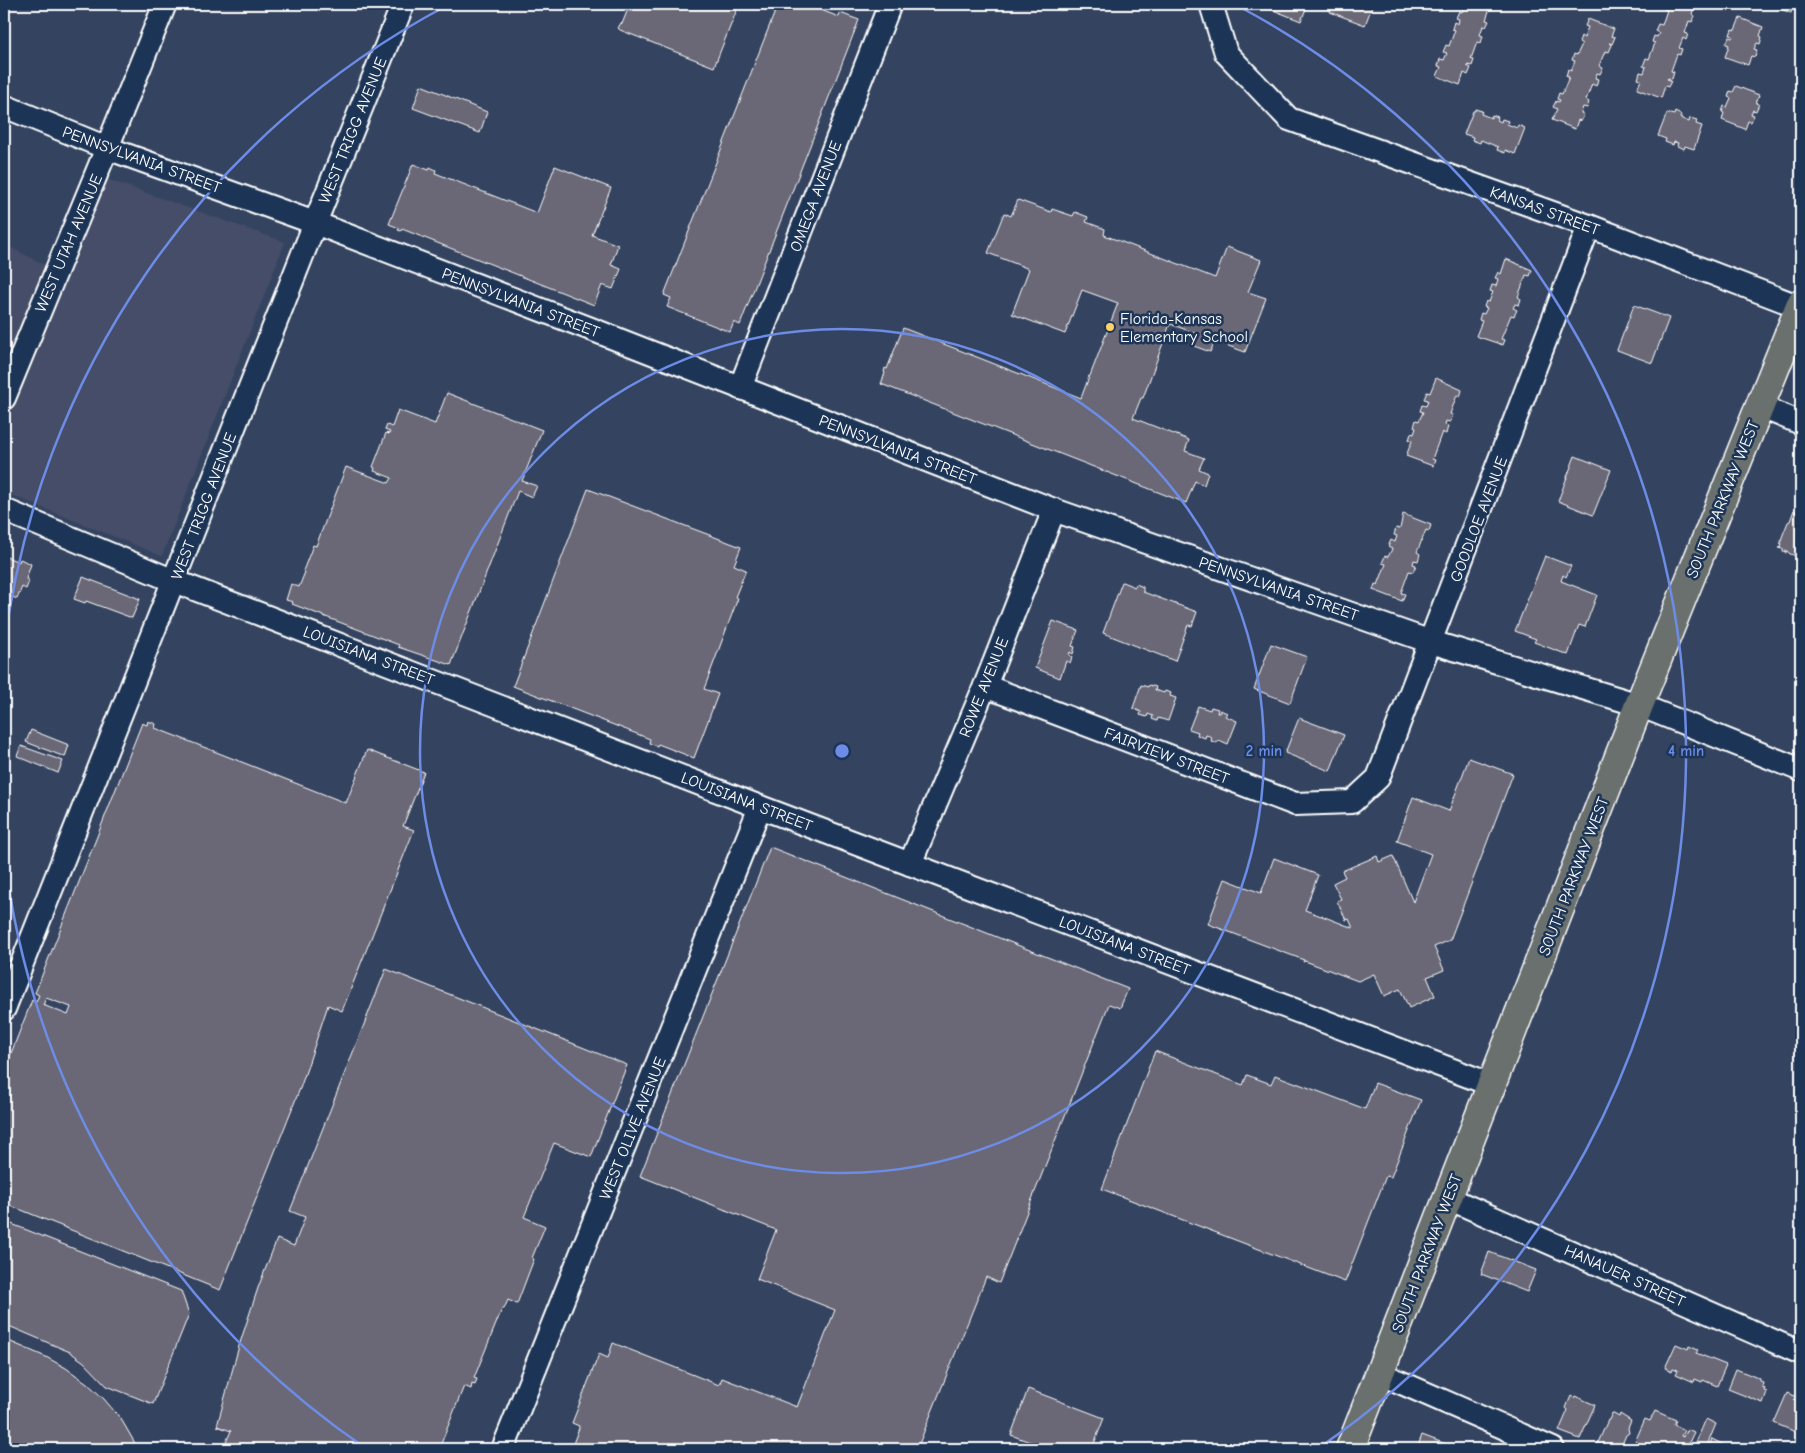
<svg xmlns="http://www.w3.org/2000/svg" width="1805" height="1453" viewBox="0 0 1805 1453" font-family="'Comic Neue',sans-serif">
<style>
.built{fill:#444e67}
.building{fill:#6b6776;stroke:#fff;fill-rule:evenodd}
.lines{fill:none;stroke-linecap:round;stroke-linejoin:round}
.minor-casing{stroke:#fff;stroke-width:26}
.major-casing{stroke:#fff;stroke-width:31}
.minor{stroke:#1d3557;stroke-width:22}
.major{stroke:#6b706d;stroke-width:28}
.ring{fill:none;stroke:#6c8ce6;stroke-width:2.5}
.poi-dot{fill:#ffd166;stroke:#1d3557;stroke-width:2}
.labels{text-anchor:middle;stroke-width:5;stroke-linejoin:round;paint-order:stroke}
.street-label{font-size:16px;fill:#fff;stroke:#1d3557}
.poi-label{font-size:16px;fill:#fff;stroke:#1d3557;text-anchor:start}
.centre{fill:#6c8ce6;stroke:#1d3557;stroke-width:2.5}
.ring-label{font-size:15px;text-anchor:middle;font-weight:bold;fill:#6c8ce6;stroke:#1d3557;stroke-width:5;stroke-linejoin:round;paint-order:stroke}
</style>
<rect width="100%" height="100%" fill="#344460"/>
<filter id="ink" filterUnits="userSpaceOnUse"><feTurbulence type="fractalNoise" baseFrequency=".02" numOctaves="2"/><feDisplacementMap in="SourceGraphic" scale="10" xChannelSelector="R" yChannelSelector="G"/><feConvolveMatrix kernelMatrix="1 2 1 2 8 2 1 2 1" color-interpolation-filters="sRGB"/></filter>
<g filter="url(#ink)">
<!-- built -->
<polygon class="built" points="84,171 285,242 162,556 4,492 4,244 47,266"/>
<!-- building -->
<g class="building">
<polygon points="630,4 731,4 738,7 714,67 620,30 618,28 621,23 622,24"/>
<polygon points="778,4 805,4 839,17 840,13 859,20 740,325 734,322 730,332 667,307 671,298 664,295"/>
<polygon points="1264,4 1308,4 1301,21 1263,6"/>
<polygon points="1334,4 1373,4 1365,25 1330,12"/>
<polygon points="1466,4 1496,4 1493,9 1490,8 1486,20 1489,21 1486,27 1483,26 1480,35 1483,36 1481,43 1477,42 1471,59 1474,60 1472,66 1468,65 1467,66 1471,68 1468,75 1464,73 1460,85 1437,76 1441,67 1438,66 1440,59 1444,60 1447,53 1443,52 1446,45 1449,46 1455,30 1452,29 1454,22 1458,24 1459,19 1456,18 1459,11 1462,12"/>
<polygon points="1666,4 1695,4 1692,14 1695,16 1692,22 1689,21 1685,33 1688,34 1686,40 1683,38 1679,48 1682,49 1680,55 1677,54 1671,71 1674,72 1672,79 1668,78 1667,79 1671,81 1668,87 1665,86 1661,98 1637,89 1641,80 1638,79 1640,72 1644,73 1646,67 1643,66 1646,58 1649,59 1655,43 1652,42 1654,36 1657,37 1659,33 1655,31 1658,24 1662,25 1667,10 1664,9"/>
<polygon points="1767,4 1798,4 1797,5 1794,4 1791,13"/>
<polygon points="1740,18 1763,27 1760,36 1762,37 1760,44 1757,43 1754,49 1757,50 1755,57 1751,56 1748,65 1725,57 1729,45 1726,44 1729,37 1732,38 1733,36 1730,35 1732,29 1735,30"/>
<polygon points="1588,19 1614,29 1611,36 1615,37 1612,44 1609,43 1612,45 1609,52 1605,51 1599,66 1603,68 1600,74 1597,73 1595,78 1598,79 1596,86 1592,84 1586,100 1589,102 1587,108 1583,107 1581,113 1584,115 1581,121 1578,120 1575,129 1552,120 1557,109 1553,107 1556,101 1559,102 1560,100 1557,99 1559,93 1562,94 1569,77 1566,76 1568,69 1571,71 1575,61 1572,60 1574,54 1577,55 1582,44 1579,42 1581,36 1584,38 1588,27 1585,26"/>
<polygon points="421,85 487,112 480,133 413,108"/>
<polygon points="1736,86 1759,95 1756,103 1759,104 1756,111 1753,110 1751,114 1754,115 1751,122 1748,121 1745,129 1722,120 1724,113 1722,112 1724,106 1727,107 1731,98 1728,97 1730,91 1733,92"/>
<polygon points="1475,109 1482,111 1481,114 1491,118 1492,115 1498,117 1497,120 1501,122 1502,119 1508,121 1507,124 1517,128 1518,125 1525,128 1515,154 1505,150 1505,153 1497,150 1498,147 1481,140 1480,143 1472,140 1473,137 1464,134 1473,111 1475,111"/>
<polygon points="1675,112 1681,115 1680,118 1689,122 1690,118 1697,120 1696,124 1702,126 1694,149 1685,146 1684,149 1677,146 1678,143 1674,142 1673,145 1665,142 1666,139 1658,136 1667,113 1674,115"/>
<polygon points="413,164 429,170 430,167 436,170 435,173 537,213 555,166 611,188 592,235 618,245 611,265 621,269 613,289 602,285 594,305 402,229 401,231 398,230 399,228 389,224"/>
<polygon points="1018,200 1051,212 1052,209 1073,216 1075,212 1088,217 1086,222 1105,229 1104,235 1215,278 1227,247 1261,260 1248,292 1266,298 1245,352 1215,341 1210,352 1194,346 1198,334 1170,324 1143,398 1141,398 1133,418 1189,440 1185,451 1204,458 1199,469 1208,473 1204,485 1195,481 1186,503 881,384 885,373 884,372 885,368 887,369 903,328 1081,398 1089,377 1088,377 1090,376 1118,303 1082,290 1065,334 1012,314 1029,269 988,253 1004,213 1011,216"/>
<polygon points="1506,259 1532,270 1530,276 1526,275 1518,297 1521,299 1519,305 1515,304 1513,308 1517,310 1514,316 1511,315 1501,339 1505,340 1503,345 1476,336 1482,321 1479,320 1481,313 1484,314 1487,308 1484,307 1486,301 1489,302 1493,292 1490,291 1492,285 1496,286 1498,279 1495,278 1498,272 1501,274"/>
<polygon points="1634,305 1669,318 1652,363 1617,350"/>
<polygon points="1436,378 1462,390 1460,397 1457,395 1450,414 1453,415 1450,422 1446,421 1445,425 1448,426 1446,434 1442,432 1432,459 1435,460 1433,466 1406,456 1412,441 1409,440 1411,433 1414,434 1416,428 1414,427 1416,420 1419,421 1423,412 1420,411 1422,405 1426,406 1428,400 1424,399 1427,392 1430,393"/>
<polygon points="447,393 542,430 522,481 537,486 532,497 518,491 451,665 398,647 399,645 292,604 293,602 286,600 291,584 299,587 305,572 303,571 313,545 316,546 346,467 389,483 392,478 374,471 375,468 373,467 386,433 389,434 390,432 385,430 387,425 392,427 398,410 435,424"/>
<polygon points="1575,456 1611,470 1593,515 1558,501"/>
<polygon points="588,489 741,547 734,565 746,570 735,597 738,598 704,689 718,694 694,758 658,744 657,746 649,743 650,739 513,686"/>
<polygon points="1794,510 1798,514 1798,512 1801,513 1801,557 1790,554 1786,550 1786,553 1783,552 1783,549 1778,548 1780,547 1782,537 1788,522 1790,521"/>
<polygon points="1403,514 1431,525 1429,531 1426,530 1417,552 1420,554 1418,561 1414,560 1413,564 1416,565 1413,572 1409,571 1401,593 1405,594 1402,601 1373,590 1375,584 1378,585 1386,564 1382,563 1385,556 1388,557 1392,549 1388,547 1391,540 1395,542 1397,536 1394,535 1396,528 1400,529"/>
<polygon points="4,556 19,562 20,559 31,564 26,579 29,581 26,589 22,587 17,599 4,593"/>
<polygon points="1545,556 1571,566 1566,577 1563,575 1561,581 1597,595 1585,627 1579,625 1568,655 1534,642 1536,639 1515,631"/>
<polygon points="83,577 140,599 132,618 86,601 85,603 74,599"/>
<polygon points="1122,582 1135,587 1136,584 1143,587 1143,592 1197,612 1192,626 1188,625 1175,661 1103,633"/>
<polygon points="1053,621 1078,630 1072,646 1075,647 1073,654 1070,652 1069,655 1072,657 1070,663 1066,661 1060,678 1035,668"/>
<polygon points="1271,644 1307,657 1290,703 1254,689"/>
<polygon points="1141,685 1148,687 1149,685 1156,687 1155,690 1164,693 1165,691 1171,693 1170,696 1176,698 1168,721 1158,718 1157,721 1152,719 1153,716 1148,714 1147,717 1140,715 1141,712 1133,708"/>
<polygon points="1198,706 1210,710 1211,707 1218,709 1217,713 1219,713 1220,710 1227,713 1225,716 1237,721 1228,744 1219,740 1217,743 1211,741 1212,737 1206,735 1205,738 1197,735 1198,732 1189,729"/>
<polygon points="1299,718 1344,735 1330,771 1285,753"/>
<path d="M148,721L156,724L155,728L346,803L367,750L424,772L403,826L414,830L342,1011L328,1005L301,1086L220,1290L4,1203V1071L32,1000L36,1002L39,995L35,993L142,723L147,725ZM46,998L71,1007L68,1015L43,1005Z"/>
<polygon points="31,730 69,745 65,757 26,742"/>
<polygon points="21,746 63,761 58,773 17,756"/>
<polygon points="1469,758 1513,774 1450,940 1434,947 1444,970 1427,977 1435,996 1409,1008 1400,989 1384,996 1374,974 1358,981 1305,961 1303,962 1304,960 1208,924 1225,879 1261,893 1274,858 1318,875 1305,910 1321,916 1323,915 1322,916 1353,928 1349,919 1346,920 1337,901 1341,899 1333,883 1345,877 1342,871 1377,856 1379,862 1393,856 1413,902 1431,854 1397,841 1413,797 1449,811"/>
<polygon points="770,847 1128,989 1120,1008 1109,1004 999,1283 986,1277 917,1449 571,1449 579,1428 579,1426 572,1423 599,1354 608,1358 613,1343 719,1385 722,1378 797,1407 835,1310 757,1279 776,1230 640,1176"/>
<polygon points="386,969 627,1065 591,1157 554,1143 524,1217 545,1226 532,1258 534,1259 517,1304 508,1300 504,1309 502,1309 474,1378 477,1379 475,1385 472,1384 471,1389 464,1386 439,1449 223,1449 231,1431 217,1426 239,1346 258,1288 277,1239 294,1246 305,1217 290,1211"/>
<polygon points="1155,1051 1243,1085 1247,1075 1271,1084 1275,1075 1365,1109 1375,1083 1421,1100 1391,1177 1386,1176 1345,1282 1102,1189"/>
<polygon points="4,1221 181,1291 189,1314 153,1404 107,1386 84,1362 70,1352 4,1324"/>
<polygon points="1489,1252 1536,1270 1527,1292 1481,1274"/>
<polygon points="4,1339 46,1357 66,1368 87,1383 104,1399 121,1419 136,1445 135,1449 4,1449"/>
<polygon points="1676,1344 1688,1349 1689,1346 1698,1350 1696,1353 1726,1365 1717,1386 1703,1380 1702,1382 1695,1379 1694,1382 1676,1374 1678,1370 1673,1368 1672,1371 1665,1368"/>
<polygon points="1736,1369 1760,1379 1760,1381 1763,1383 1762,1387 1765,1388 1764,1391 1767,1392 1763,1403 1728,1389"/>
<polygon points="1028,1389 1104,1418 1092,1449 1049,1449 1011,1435"/>
<polygon points="1787,1393 1801,1399 1801,1444 1795,1441 1798,1433 1774,1423"/>
<polygon points="1571,1396 1574,1398 1575,1396 1595,1405 1580,1439 1559,1431 1568,1410 1566,1408"/>
<polygon points="1655,1411 1676,1420 1674,1425 1684,1430 1681,1436 1683,1437 1687,1429 1694,1432 1686,1449 1646,1449 1634,1444 1645,1419 1650,1421"/>
<polygon points="1612,1413 1619,1417 1620,1414 1631,1421 1628,1428 1629,1433 1626,1435 1620,1449 1607,1449 1597,1445 1608,1420 1609,1420"/>
<polygon points="1706,1419 1716,1424 1706,1448 1708,1449 1712,1439 1732,1449 1734,1444 1746,1449 1693,1449"/>
<polygon points="1422,1435 1459,1449 1417,1449"/>
</g>
<g class="lines">
<defs>
<g id="minor">
<polyline points="1211,4 1226,53 1289,119 1589,226 1800,307"/>
<polyline points="4,106 107,148 315,223 591,329 1054,510 1431,642 1639,705 1801,770"/>
<polyline points="740,388 890,4"/>
<polyline points="4,398 107,148 165,4"/>
<polyline points="1759,406 1801,423"/>
<polyline points="4,510 174,581 760,807 1492,1085"/>
<polyline points="985,686 1295,804 1352,802 1378,778 1589,226"/>
<polyline points="910,864 985,686 1054,510"/>
<polyline points="4,1009 315,223 403,4"/>
<polyline points="1448,1198 1801,1353"/>
<polyline points="1379,1373 1553,1449"/>
<polyline points="503,1449 760,807"/>
</g>
<polyline id="major" points="1350,1449 1639,705 1801,304"/>
</defs>
<!-- minor casing -->
<use href="#minor" class="minor-casing"/>
<!-- major casing -->
<use href="#major" class="major-casing"/>
<!-- minor -->
<use href="#minor" class="minor"/>
<!-- major -->
<use href="#major" class="major"/>
</g>
</g>
<!-- distance rings -->
<g class="ring">
<circle cx="842" cy="751" r="422"/>
<path d="M364 1447A844 844 0 0 1 4 854M4 648A844 844 0 0 1 446 6M1238 6A844 844 0 0 1 1320 1447"/>
</g>
<!-- markers -->
<circle class="poi-dot" cx="1110" cy="327" r="5"/>
<g class="labels">
<!-- street labels -->
<g class="street-label">
<text transform="translate(352 130) rotate(-68)" y="6">WEST TRIGG AVENUE</text>
<text transform="translate(142 159) rotate(20)" y="6">PENNSYLVANIA STREET</text>
<text transform="translate(815 196) rotate(-69)" y="6">OMEGA AVENUE</text>
<text transform="translate(1545 210) rotate(20)" y="6">KANSAS STREET</text>
<text transform="translate(68 243) rotate(-67)" y="6">WEST UTAH AVENUE</text>
<text transform="translate(521 302) rotate(21)" y="6">PENNSYLVANIA STREET</text>
<text transform="translate(898 449) rotate(21)" y="6">PENNSYLVANIA STREET</text>
<text transform="translate(1722 499) rotate(-68)" y="6">SOUTH PARKWAY WEST</text>
<text transform="translate(203 506) rotate(-69)" y="6">WEST TRIGG AVENUE</text>
<text transform="translate(1478 519) rotate(-69)" y="6">GOODLOE AVENUE</text>
<text transform="translate(1279 588) rotate(19)" y="6">PENNSYLVANIA STREET</text>
<text transform="translate(369 655) rotate(21)" y="6">LOUISIANA STREET</text>
<text transform="translate(983 687) rotate(-68)" y="6">ROWE AVENUE</text>
<text transform="translate(1167 755) rotate(21)" y="6">FAIRVIEW STREET</text>
<text transform="translate(747 801) rotate(21)" y="6">LOUISIANA STREET</text>
<text transform="translate(1573 876) rotate(-69)" y="6">SOUTH PARKWAY WEST</text>
<text transform="translate(1125 945) rotate(21)" y="6">LOUISIANA STREET</text>
<text transform="translate(632 1128) rotate(-68)" y="6">WEST OLIVE AVENUE</text>
<text transform="translate(1426 1253) rotate(-69)" y="6">SOUTH PARKWAY WEST</text>
<text transform="translate(1625 1275) rotate(24)" y="6">HANAUER STREET</text>
</g>
<!-- poi labels -->
<g class="poi-label">
<text x="1120" y="324">Florida-Kansas<tspan x="1120" dy="18">Elementary School</tspan></text>
</g>
</g>
<circle cx="842" cy="751" r="8" class="centre"/>
<g class="ring-label">
<text x="1264" y="756">2 min</text>
<text x="1686" y="756">4 min</text>
</g>
<!-- margin -->
<rect width="1805" height="1453" fill="none" stroke="#1d3557" stroke-width="20"/>
<rect x="10" y="10" width="1785" height="1433" fill="none" stroke="#fff" stroke-width="2" filter="url(#ink)"/>
</svg>
